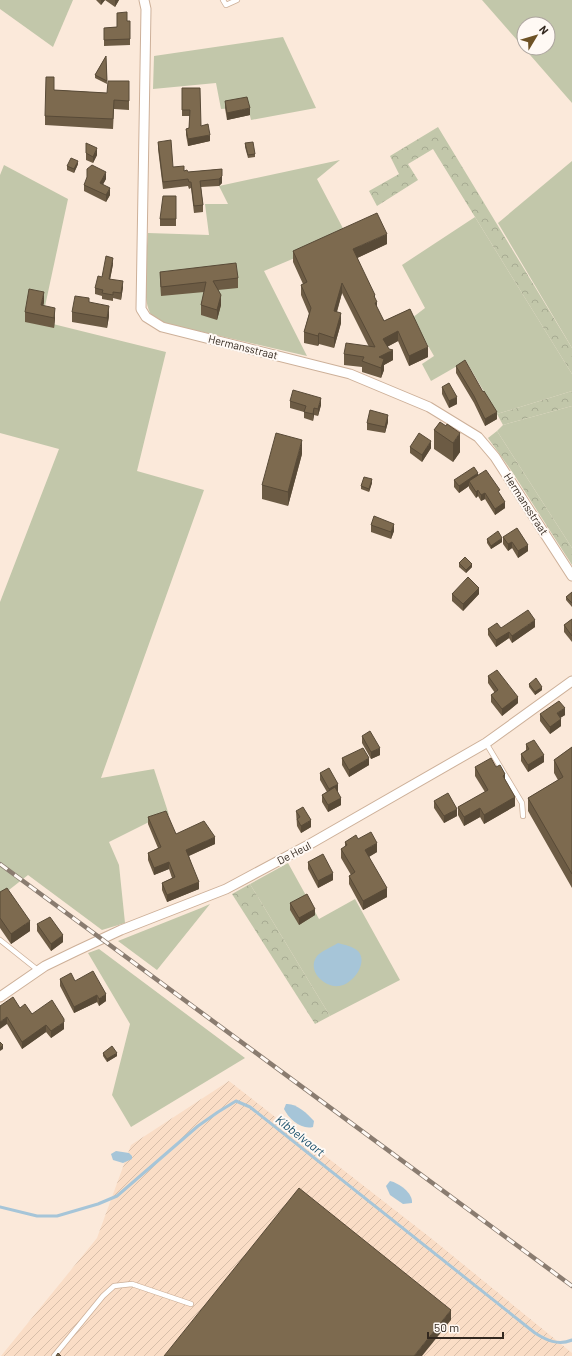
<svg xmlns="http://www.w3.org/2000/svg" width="572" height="1356" viewBox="0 0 572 1356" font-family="Barlow,sans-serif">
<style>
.industrial{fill:url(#industrial-furrows)}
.green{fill:#c2c7aa}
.forest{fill:url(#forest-crowns)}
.water{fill:#a6c5d8}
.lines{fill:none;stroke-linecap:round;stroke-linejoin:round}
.stream{stroke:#a6c5d8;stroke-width:3}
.lane-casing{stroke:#cdb099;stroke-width:6}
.street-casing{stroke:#cdb099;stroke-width:11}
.lane{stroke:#fff;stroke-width:4.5}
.street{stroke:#fff;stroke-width:9}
.rail-casing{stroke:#8a7c70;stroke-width:4.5}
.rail{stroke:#fff9f4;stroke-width:3;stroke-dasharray:9;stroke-linecap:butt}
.wall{fill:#6c5b44}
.shaded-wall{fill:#584a37}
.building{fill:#7d6a4f;stroke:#584a37}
.labels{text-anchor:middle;stroke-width:4;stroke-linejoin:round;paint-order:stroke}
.street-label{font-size:11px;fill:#33281f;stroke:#fff9f4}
.water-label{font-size:12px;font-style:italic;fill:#194f6b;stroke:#fff9f4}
</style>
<defs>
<pattern id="industrial-furrows" width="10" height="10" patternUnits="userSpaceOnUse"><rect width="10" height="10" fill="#faddc6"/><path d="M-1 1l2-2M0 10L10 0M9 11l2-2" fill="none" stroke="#d7beaa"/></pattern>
<pattern id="forest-crowns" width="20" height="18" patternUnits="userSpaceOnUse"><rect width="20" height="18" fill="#c2c7aa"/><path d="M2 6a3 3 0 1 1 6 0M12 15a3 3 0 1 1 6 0" fill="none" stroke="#a7ab92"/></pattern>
</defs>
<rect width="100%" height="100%" fill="#fbe9da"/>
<!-- industrial -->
<polygon class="industrial" points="229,1081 432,1239 572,1353 572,1356 1,1356 97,1238 131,1145"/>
<!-- green -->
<g class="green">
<polygon points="0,0 73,0 53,47 0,9"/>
<polygon points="482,0 572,0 572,103 524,48 548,48 548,24 524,24 524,48"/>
<polygon points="283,37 316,108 251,120 248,107 221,109 216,83 153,89 154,56"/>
<path d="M340,160L317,179L347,236L264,271L307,356L172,325C165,323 157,321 152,316C140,300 147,253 148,233L209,235L205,204H228L219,186Z"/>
<polygon points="572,161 572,348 498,223"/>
<polygon points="4,165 68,199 41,325 53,324 166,352 137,471 204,490 101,778 154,769 169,815 165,814 109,842 119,865 125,923 102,930 28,875 0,897 0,602 59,449 0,433 0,175"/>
<polygon points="475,217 572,374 572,391 497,414 466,361 431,381 422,364 434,356 412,318 425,308 402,265"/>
<polygon points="572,406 572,548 497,431 503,425"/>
<polygon points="288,863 319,919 355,899 400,980 330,1016 250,884"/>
<polygon points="210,904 157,970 118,941 201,908"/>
<polygon points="99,949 245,1058 131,1127 112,1095 130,1024 88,953"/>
</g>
<!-- forest -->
<g class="forest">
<polygon points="438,127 572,348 572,374 433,149 408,164 418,180 377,206 369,191 399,174 390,156"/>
<polygon points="572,391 572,406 503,425 497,414"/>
<polygon points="497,431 572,548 572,565 513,473 488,438"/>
<polygon points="250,884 330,1016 315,1024 232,894"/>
</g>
<!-- water -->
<g class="water">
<path d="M338,943C345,945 352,946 358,951C369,963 352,985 339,986C325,988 306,971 317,956C321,951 332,947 338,943Z"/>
<path d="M286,1104C296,1103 307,1113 314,1121L313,1127C301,1130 289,1119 284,1109Z"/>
<polygon points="116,1151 129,1153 132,1156 132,1159 123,1163 113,1160 111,1154"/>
<path d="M390,1181C399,1183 413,1193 412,1203L403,1204L390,1195L386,1186Z"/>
</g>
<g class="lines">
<!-- stream -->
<path class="stream" d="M0,1207L37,1216H57L98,1204L117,1196L198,1126L218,1112L236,1101L250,1107L535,1333C546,1340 558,1346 572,1340"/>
<defs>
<g id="lane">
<polyline points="223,0 226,5 237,0"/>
<polyline points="486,743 522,803 523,816"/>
<polyline points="0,940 39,971"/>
<polyline points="54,1356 103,1296 114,1286 132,1284 191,1304"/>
</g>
<g id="street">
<polyline points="144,0 146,9 141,309 146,317 162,327 350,374 429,407 478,437 495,457 572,576"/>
<polyline points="0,997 45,966 76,951 121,930 226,889 310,844 486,743 572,681"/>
</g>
</defs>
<!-- lane casing -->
<use href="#lane" class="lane-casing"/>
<!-- street casing -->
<use href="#street" class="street-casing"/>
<!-- lane -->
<use href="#lane" class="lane"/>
<!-- street -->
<use href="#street" class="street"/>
<defs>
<polyline id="rail" points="0,864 572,1286"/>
</defs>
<!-- rail casing -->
<use href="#rail" class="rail-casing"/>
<!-- rail -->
<use href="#rail" class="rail"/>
</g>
<!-- wall -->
<g class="wall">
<polygon points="96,0 119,0 115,7 105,0 101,5"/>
<polygon points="127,21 130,21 130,45 104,46 104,28 117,27"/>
<polygon points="106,56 107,84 95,78 95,75"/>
<polygon points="182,88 201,126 210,141 188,146 186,135 186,129 189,128 190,116 182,116"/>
<polygon points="54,90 107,93 129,91 129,110 114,109 113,129 45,125 45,116"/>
<polygon points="225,101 250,115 227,120 225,108"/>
<polygon points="158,142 173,167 188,172 222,169 222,183 219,186 201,187 203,205 203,212 194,213 191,188 189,189 188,186 163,189 158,149"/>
<polygon points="86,143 97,155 93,163 86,160"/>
<polygon points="245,143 255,154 255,157 248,158 245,147"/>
<polygon points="78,164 74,173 67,170 67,166"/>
<polygon points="106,179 103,184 110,195 106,202 84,191 84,185"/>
<polygon points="176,196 176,226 160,226 160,219"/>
<polygon points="387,244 357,258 375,298 377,308 384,321 410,309 428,357 409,366 398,341 387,347 393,360 384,365 384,370 381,378 362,372 362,367 344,365 344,354 369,347 342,293 337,312 341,323 334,348 319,344 318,346 304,343 304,332 309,314 301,295 301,285 303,284 293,262 293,251"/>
<polygon points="113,264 110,279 123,287 121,300 113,298 113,301 102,299 102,296 95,294 95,288 102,277"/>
<polygon points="160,272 238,278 238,288 218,290 221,305 217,320 201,315 201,305 204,292 161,296 160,281"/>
<polygon points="44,302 43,306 55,318 54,328 25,322 25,312"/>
<polygon points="72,312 109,316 107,328 72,322"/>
<polygon points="456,366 497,419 485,426 474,403 456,373"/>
<polygon points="442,387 457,404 449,408 442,394"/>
<polygon points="290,401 321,405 318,416 314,415 313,421 304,418 304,412 290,408"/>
<polygon points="388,422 385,433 367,430 367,423"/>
<polygon points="440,422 460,452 453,462 434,449 434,430"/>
<polygon points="410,447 431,448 422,462 410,453"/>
<polygon points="302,454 288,506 262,499 262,485"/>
<polygon points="478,475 500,495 505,508 495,515 485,499 481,501 478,496 476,498 469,488 469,486 459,493 454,487 454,480"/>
<polygon points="372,483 369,492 361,489 361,486"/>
<polygon points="371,525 394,531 391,539 371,532"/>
<polygon points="503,537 528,551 518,558 512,548 508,551 503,544"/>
<polygon points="487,539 502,542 491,549 487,543"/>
<polygon points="459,563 472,567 466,573 459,567"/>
<polygon points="572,592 572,607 566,600 566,597"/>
<polygon points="452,594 479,594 463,611 452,601"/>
<polygon points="572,619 572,642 564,632 564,625"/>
<polygon points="535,627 512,643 509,638 496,647 488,635 488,629"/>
<polygon points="488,676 518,703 502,716 491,702 491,695 495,693 488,683"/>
<polygon points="529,684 542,690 535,695 529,687"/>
<polygon points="540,714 565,715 560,718 561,726 550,734 540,721"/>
<polygon points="362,736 380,755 371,759 362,743"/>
<polygon points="526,744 544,762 528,772 521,761 521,754 526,750"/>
<polygon points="572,747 572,888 528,811 528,798 558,780 554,773 554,760"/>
<polygon points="342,758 369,765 349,777 342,765"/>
<polygon points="475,767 496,767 505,780 515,806 484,824 480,817 464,826 458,815 458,807 485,792 475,776"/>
<polygon points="320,773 338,791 337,791 341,805 328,812 322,802 322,795 327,792 320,780"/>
<polygon points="434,801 457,816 444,823 434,808"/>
<polygon points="296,811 311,827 301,833 297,826"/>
<polygon points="148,817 176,834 215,844 189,856 199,889 167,902 162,890 162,883 172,878 169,869 154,875 148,860 148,853 158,848 148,824"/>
<polygon points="358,839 377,852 369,857 387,897 363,910 349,884 349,876 351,875 341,858 341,849 345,847 345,842"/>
<polygon points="308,862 333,880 318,888 308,869"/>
<polygon points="0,892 30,931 11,944 0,928"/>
<polygon points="290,903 315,915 299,925 290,910"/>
<polygon points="37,924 63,942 51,951 37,931"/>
<polygon points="60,979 75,981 106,1001 99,1006 97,1002 74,1013 60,986"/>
<polygon points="0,1006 20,1008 64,1029 51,1038 46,1032 22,1049 7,1024"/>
<polygon points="103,1053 117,1056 107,1062 103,1056"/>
</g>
<!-- shaded-wall -->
<g class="shaded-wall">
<polygon points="101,0 105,0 101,5"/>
<polygon points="115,0 119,0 115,7"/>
<polygon points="250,108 250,115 227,120 227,113"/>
<polygon points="210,135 210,141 188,146 188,139"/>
<polygon points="97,148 97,155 93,163 93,157"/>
<polygon points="78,161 78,164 74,173 74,169"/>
<polygon points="106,172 106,179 100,190 100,183"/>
<polygon points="222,176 222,183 219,186 219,179"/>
<polygon points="110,188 110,195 106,202 106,195"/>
<polygon points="387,234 387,244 353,260 353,249"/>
<polygon points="113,258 113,264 109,285 109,279"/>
<polygon points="123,281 123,287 121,300 121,293"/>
<polygon points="342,283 342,293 334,321 334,311"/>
<polygon points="44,292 44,302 41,316 41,305"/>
<polygon points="221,295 221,305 217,320 217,310"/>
<polygon points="375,295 375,303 377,302 377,312 375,314 374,296"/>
<polygon points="109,306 109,316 107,328 107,318"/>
<polygon points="55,308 55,318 54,328 54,318"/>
<polygon points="341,313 341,323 334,348 334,338"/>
<polygon points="398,331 398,341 383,349 383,339"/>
<polygon points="319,333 319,344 318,346 318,336"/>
<polygon points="428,347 428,357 409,366 409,356"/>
<polygon points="393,350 393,360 384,365 384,370 381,378 381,368 382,366 379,368 379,357"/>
<polygon points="457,397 457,404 449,408 449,401"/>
<polygon points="321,398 321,405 318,416 318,409"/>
<polygon points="314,408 314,415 313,421 313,414"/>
<polygon points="497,412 497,419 485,426 485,419"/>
<polygon points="388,415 388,422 385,433 385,427"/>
<polygon points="460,433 460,452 453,462 453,443"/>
<polygon points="302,440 302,454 288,506 288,492"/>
<polygon points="431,441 431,448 422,462 422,455"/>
<polygon points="478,473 478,480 469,481 469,486 459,493 459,486"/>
<polygon points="372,479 372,483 369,492 369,489"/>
<polygon points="478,490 478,496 476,498 476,492"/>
<polygon points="485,493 485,499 481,501 481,495"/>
<polygon points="505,502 505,508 495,515 495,509"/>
<polygon points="394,524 394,531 391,539 391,532"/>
<polygon points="502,538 502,542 491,549 491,546"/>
<polygon points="512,542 512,548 508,551 508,544"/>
<polygon points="528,545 528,551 518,558 518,551"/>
<polygon points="472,564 472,567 466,573 466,570"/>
<polygon points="479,588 479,594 463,611 463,604"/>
<polygon points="535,620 535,627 512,643 512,636"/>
<polygon points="509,632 509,638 496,647 496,640"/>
<polygon points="542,687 542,690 535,695 535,692"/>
<polygon points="518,697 518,703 502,716 502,709"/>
<polygon points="565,708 565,715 557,720 557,713"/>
<polygon points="561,719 561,726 550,734 550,727"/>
<polygon points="380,748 380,755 371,759 371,752"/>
<polygon points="544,755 544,762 528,772 528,765"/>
<polygon points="369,758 369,765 349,777 349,770"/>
<polygon points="505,774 505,783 503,776"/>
<polygon points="338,784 338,791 329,796 329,789"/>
<polygon points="515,797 515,806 484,824 484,815"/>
<polygon points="341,798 341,805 328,812 328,805"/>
<polygon points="480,808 480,817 464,826 464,817"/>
<polygon points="457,809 457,816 444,823 444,816"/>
<polygon points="311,820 311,827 301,833 301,826"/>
<polygon points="215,837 215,844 186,857 186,850"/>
<polygon points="377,843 377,852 365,859 365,850"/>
<polygon points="169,862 169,869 154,875 154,868"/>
<polygon points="333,873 333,880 318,888 318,881"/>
<polygon points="199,882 199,889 167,902 167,895"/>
<polygon points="387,888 387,897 363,910 363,901"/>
<polygon points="315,909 315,915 299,925 299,918"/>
<polygon points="30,921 30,931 11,944 11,934"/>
<polygon points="63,935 63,942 51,951 51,944"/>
<polygon points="106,994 106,1001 99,1006 99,999"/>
<polygon points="97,995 97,1002 74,1013 74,1007"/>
<polygon points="7,1017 7,1024 0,1029 0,1022"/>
<polygon points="64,1022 64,1029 51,1038 51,1031"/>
<polygon points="46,1025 46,1032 22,1049 22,1042"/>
<polygon points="3,1045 3,1049 0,1051 0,1048"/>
<polygon points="117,1053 117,1056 107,1062 107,1059"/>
<polygon points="451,1310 451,1320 422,1356 414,1356"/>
</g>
<!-- building -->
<g class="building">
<polygon points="127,12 127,21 130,21 130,39 104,40 104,28 117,27 117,13"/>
<polygon points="106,56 107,81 95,75"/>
<polygon points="46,77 54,77 54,90 107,93 108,81 129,81 129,101 114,100 113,119 45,116"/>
<polygon points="182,88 200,88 201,126 208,124 210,135 188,139 186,129 189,128 190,110 182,110"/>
<polygon points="247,97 250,108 227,113 225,101"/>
<polygon points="171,140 173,167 184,166 184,171 187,170 188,172 222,169 222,176 219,179 200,181 203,205 194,206 191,182 189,182 188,179 163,182 158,142"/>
<polygon points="253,142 255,154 248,155 245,143"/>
<polygon points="86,143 97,148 93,157 86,153"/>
<polygon points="71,158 78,161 74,169 67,166"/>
<polygon points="92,165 106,172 100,183 110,188 106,195 84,185 87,177 87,169"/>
<polygon points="163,196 176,196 176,219 160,219"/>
<polygon points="377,213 387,234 353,249 375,295 374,296 377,302 375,303 384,321 410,309 428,347 409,356 398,331 383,339 389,349 393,350 379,357 384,359 381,368 362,361 364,357 344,354 346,343 375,347 342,283 334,311 341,313 334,338 319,333 318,336 304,332 311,308 301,285 307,282 293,251"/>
<polygon points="106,256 113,258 109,279 123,281 121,293 113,292 113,295 102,293 103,290 95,288 98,276 102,277"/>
<polygon points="236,263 238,278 213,281 221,295 217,310 201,305 206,282 161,287 160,272"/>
<polygon points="29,289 44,292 41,305 55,308 54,318 25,312"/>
<polygon points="75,296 89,298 89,302 109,306 107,318 72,312"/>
<polygon points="465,360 483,392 484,391 497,412 485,419 474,396 456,366"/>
<polygon points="449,383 457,397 449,401 442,387"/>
<polygon points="293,390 321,398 318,409 314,408 313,414 304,412 306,406 290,401"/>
<polygon points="370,410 388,415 385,427 367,423"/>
<polygon points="440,422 446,426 447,424 460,433 453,443 434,430"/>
<polygon points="276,433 302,440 288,492 262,485"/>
<polygon points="419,433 431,441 422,455 410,447"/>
<polygon points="474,467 478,473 459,486 454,480"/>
<polygon points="486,470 500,490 498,491 505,502 495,509 485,493 481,495 478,490 476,492 469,481"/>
<polygon points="364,477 372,479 369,489 361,486"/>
<polygon points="374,516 394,524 391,532 371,525"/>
<polygon points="517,528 528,545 518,551 512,542 508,544 503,537"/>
<polygon points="498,531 502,538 491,546 487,539"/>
<polygon points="465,557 472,564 466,570 459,563"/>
<polygon points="468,577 479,588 463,604 452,594"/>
<polygon points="572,592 572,603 566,597"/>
<polygon points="528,610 535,620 512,636 509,632 496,640 488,629 497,623 501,628"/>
<polygon points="572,619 572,636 564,625"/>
<polygon points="497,670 518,697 502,709 491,695 498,690 488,676"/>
<polygon points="536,678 542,687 535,692 529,684"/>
<polygon points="559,701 565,708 557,713 561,719 550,727 540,714"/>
<polygon points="370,731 380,748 371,752 362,736"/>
<polygon points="534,740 544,755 528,765 521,754 529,749 526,744"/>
<polygon points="572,747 572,874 528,798 563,777 554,760"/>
<polygon points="363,748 369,758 349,770 342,758"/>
<polygon points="491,758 496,767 500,765 505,774 503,776 515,797 484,815 480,808 464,817 458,807 488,790 475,767"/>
<polygon points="329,768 338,784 329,789 320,773"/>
<polygon points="335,787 341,798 328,805 322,795"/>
<polygon points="448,793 457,809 444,816 434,801"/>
<polygon points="303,807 311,820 301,826 297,819 300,817 296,811"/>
<polygon points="166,811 176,834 204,821 215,837 186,850 199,882 167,895 162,883 175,877 169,862 154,868 148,853 161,847 148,817"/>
<polygon points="371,832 377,843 365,850 387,888 363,901 349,876 355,872 341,849 347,845 345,842 356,835 358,839"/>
<polygon points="323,854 333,873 318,881 308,862"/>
<polygon points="7,888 30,921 11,934 0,918 0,892"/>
<polygon points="307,894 315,909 299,918 290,903"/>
<polygon points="50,917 63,935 51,944 37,924"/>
<polygon points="93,971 106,994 99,999 97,995 74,1007 60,979 71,973 75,981"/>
<polygon points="13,997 20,1008 25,1004 32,1014 52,1000 64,1019 64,1022 51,1031 46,1025 22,1042 7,1017 0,1022 0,1006"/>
<polygon points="0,1042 3,1045 0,1048"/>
<polygon points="112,1046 117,1053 107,1059 103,1053"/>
<polygon points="299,1188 451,1310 414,1356 164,1356"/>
<polygon points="58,1353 61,1356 56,1356"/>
</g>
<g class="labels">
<!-- street labels -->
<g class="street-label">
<text transform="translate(243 347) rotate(14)" y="4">Hermansstraat</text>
<text transform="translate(526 504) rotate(57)" y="4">Hermansstraat</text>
<text transform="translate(294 853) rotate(-28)" y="4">De Heul</text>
</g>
<!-- water labels -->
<g class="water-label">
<text transform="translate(300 1136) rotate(38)" y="4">Kibbelvaart</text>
</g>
</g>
<!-- north arrow -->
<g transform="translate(536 36) rotate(52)"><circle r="19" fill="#fff9f4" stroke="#ada59f"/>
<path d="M0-3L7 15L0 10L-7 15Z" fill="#6e5225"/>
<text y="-6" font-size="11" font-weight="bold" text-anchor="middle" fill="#33281f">N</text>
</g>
<!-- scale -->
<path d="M428 1332v6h75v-6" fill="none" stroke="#33281f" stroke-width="2"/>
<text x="434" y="1332" font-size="12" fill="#33281f" stroke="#fff9f4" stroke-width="3" paint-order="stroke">50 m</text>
</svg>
